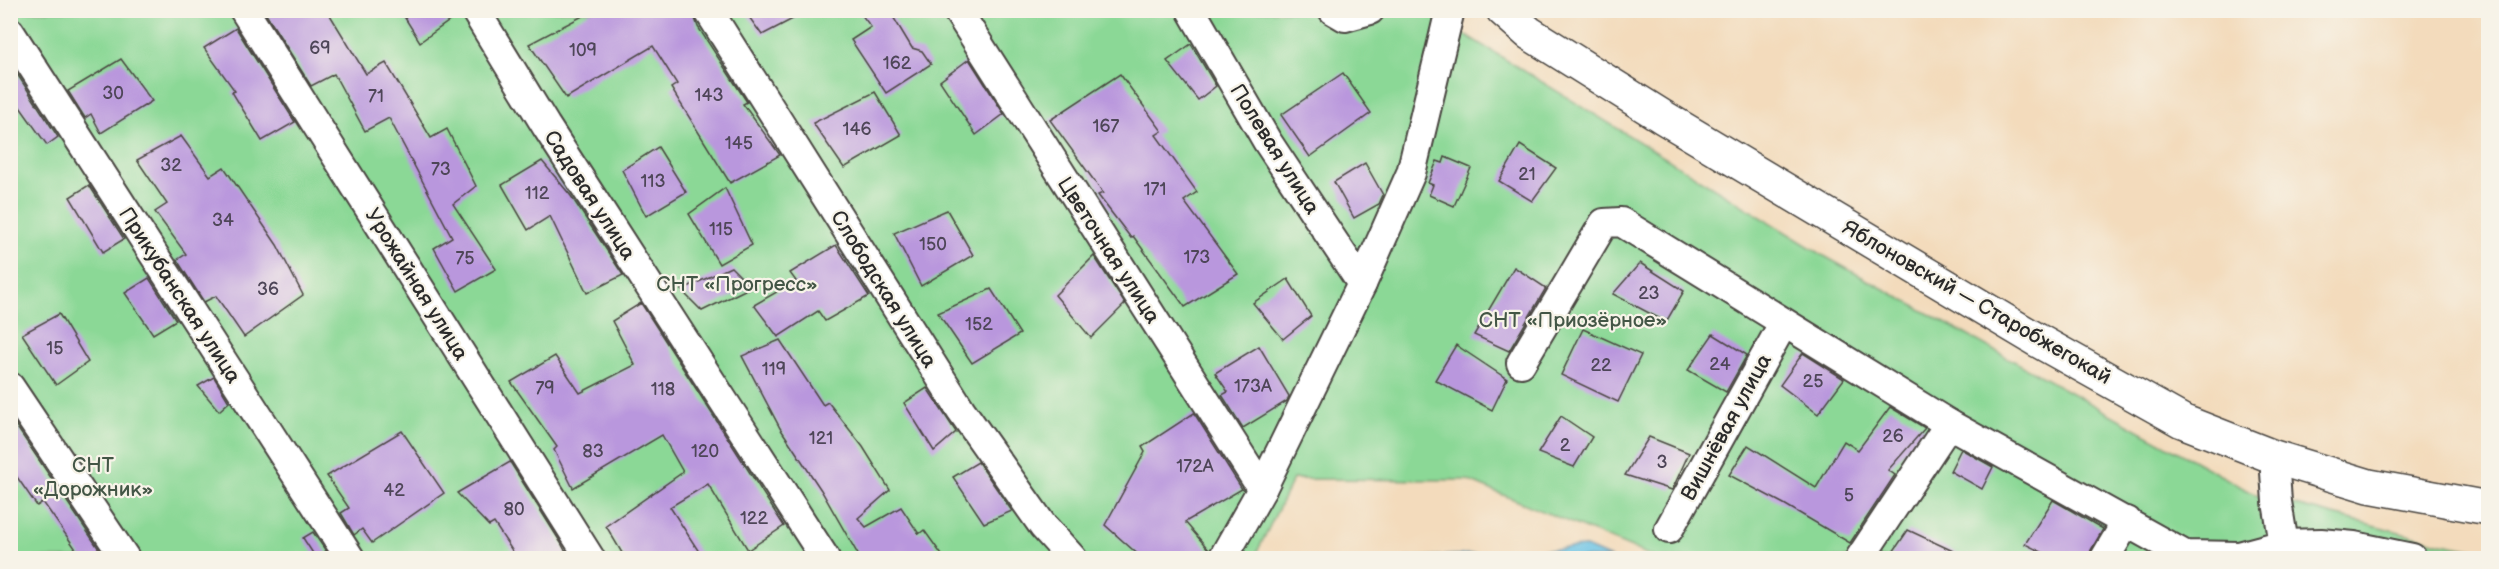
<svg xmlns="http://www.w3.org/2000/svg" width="2499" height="569" viewBox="0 0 2499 569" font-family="'Balsamiq Sans',sans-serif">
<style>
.green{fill:#8bd896;stroke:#5b8260;stroke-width:1.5}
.water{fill:#68c2e5;stroke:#4a7688;stroke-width:1.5}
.building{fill:#b997dd}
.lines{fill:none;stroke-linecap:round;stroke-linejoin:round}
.minor-casing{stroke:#494541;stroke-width:32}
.tertiary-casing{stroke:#494541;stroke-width:36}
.minor{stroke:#fff;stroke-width:28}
.tertiary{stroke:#fff;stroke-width:33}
.labels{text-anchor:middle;stroke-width:4.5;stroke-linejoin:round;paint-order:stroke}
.number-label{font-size:18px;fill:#4e4658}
.street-label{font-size:21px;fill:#2b2b2b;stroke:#f7f3e8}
.park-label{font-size:21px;fill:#435646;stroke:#f7f3e8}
</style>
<rect width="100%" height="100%" fill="#f7f3e8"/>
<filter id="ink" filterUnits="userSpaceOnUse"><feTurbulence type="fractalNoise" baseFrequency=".0167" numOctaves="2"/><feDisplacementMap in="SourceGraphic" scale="12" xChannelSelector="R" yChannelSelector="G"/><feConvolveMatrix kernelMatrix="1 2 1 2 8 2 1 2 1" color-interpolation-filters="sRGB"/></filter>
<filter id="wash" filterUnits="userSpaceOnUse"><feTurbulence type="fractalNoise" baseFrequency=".008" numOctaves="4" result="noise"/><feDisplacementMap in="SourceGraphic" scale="24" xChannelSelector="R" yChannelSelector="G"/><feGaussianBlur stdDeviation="1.35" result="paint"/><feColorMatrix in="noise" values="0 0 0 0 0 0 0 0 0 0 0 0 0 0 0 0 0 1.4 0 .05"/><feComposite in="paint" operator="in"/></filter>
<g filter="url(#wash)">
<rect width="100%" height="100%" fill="#f3dbbc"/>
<!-- green -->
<polygon class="green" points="10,11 1427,11 1826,257 2256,495 2442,543 2488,552 2488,558 1656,558 1467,480 1293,479 1254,558 11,558"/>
<!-- water -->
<polygon class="water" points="1586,547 1611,558 1406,558"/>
<g id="blocks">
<!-- building -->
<g class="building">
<polygon points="327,10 366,74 386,63 431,138 447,129 476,186 453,204 496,269 458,291 434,248 452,237 389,118 365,131 334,74 311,86 264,11"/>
<polygon points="400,10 459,10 459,14 420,42"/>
<polygon points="594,10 692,10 698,27 747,102 743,104 780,155 730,183 671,88 677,84 653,46 566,98 529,44"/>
<polygon points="744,10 810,10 762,35"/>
<polygon points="858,10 889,10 912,48 922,51 931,64 886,93 851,40 871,27"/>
<polygon points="236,28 295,122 262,141 232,92 235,91 204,48"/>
<polygon points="1191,44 1216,86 1198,100 1167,61"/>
<polygon points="121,59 152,101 101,133 91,114 85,118 68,91"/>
<polygon points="969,59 1004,114 976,135 940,81"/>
<polygon points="10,63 58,137 47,145 10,93"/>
<polygon points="1343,73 1371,113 1310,157 1281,115"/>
<polygon points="1120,74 1162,131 1156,135 1197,192 1184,201 1238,274 1185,307 1133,236 1131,238 1098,195 1103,193 1050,120"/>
<polygon points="875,92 901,135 844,168 813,123"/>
<polygon points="181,136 210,176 224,167 277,245 303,295 244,337 216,296 204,302 177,260 186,254 155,212 167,204 137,160"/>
<polygon points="1520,145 1556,168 1532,201 1499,181"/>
<polygon points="658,147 686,192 646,216 622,170"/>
<polygon points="1445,157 1471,168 1454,206 1429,195 1433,185 1428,183 1437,161 1443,163"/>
<polygon points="542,161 571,196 623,275 587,293 550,216 528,230 502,185"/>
<polygon points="1365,163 1383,195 1379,204 1354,218 1334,182"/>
<polygon points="89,185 124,239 103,252 70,197"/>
<polygon points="725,188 752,245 719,264 689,214"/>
<polygon points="947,210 973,255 921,286 894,233"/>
<polygon points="836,245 869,296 825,321 818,311 778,337 754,305 796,281 790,273"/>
<polygon points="1094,256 1125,304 1091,338 1055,295"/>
<polygon points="1640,263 1684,291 1666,322 1613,294"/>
<polygon points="731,267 751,287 702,311 681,290"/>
<polygon points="1514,267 1546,288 1509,351 1474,335"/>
<polygon points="149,278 176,320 153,334 125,293"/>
<polygon points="1288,279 1311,316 1283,339 1253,303"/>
<polygon points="991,289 1020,334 972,363 938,313"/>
<polygon points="641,303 784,526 748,550 708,484 670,507 703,558 625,558 606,526 683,472 662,435 573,488 554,450 557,447 511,382 555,356 580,393 635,365 612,321"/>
<polygon points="59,314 88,362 56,385 22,334"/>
<polygon points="1583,329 1641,355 1618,402 1561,375"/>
<polygon points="1713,334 1747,355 1726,392 1688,370"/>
<polygon points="780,340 823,405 828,402 863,447 890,490 858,518 866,527 901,507 919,534 924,530 944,558 860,558 821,490 780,428 742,356"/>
<polygon points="1456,345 1507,379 1492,410 1435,380"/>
<polygon points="1259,346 1289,396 1287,401 1243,428 1222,395 1228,392 1215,373"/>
<polygon points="1803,353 1844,379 1818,414 1780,385"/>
<polygon points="214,377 229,402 219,411 198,386"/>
<polygon points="927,388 956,432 934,451 904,403"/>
<polygon points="1890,407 1925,428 1888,470 1895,475 1850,543 1784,504 1729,475 1748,445 1816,488 1844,441 1858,450"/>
<polygon points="1194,413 1242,489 1185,522 1209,550 1207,558 1142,558 1105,525 1145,452 1142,447"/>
<polygon points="1561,416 1592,437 1574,467 1538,453"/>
<polygon points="10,417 105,558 82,558 43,502 37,506 10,467"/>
<polygon points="402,431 444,493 372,543 362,529 354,535 341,513 349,508 327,476"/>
<polygon points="1649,437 1689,453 1672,490 1625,475"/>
<polygon points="1961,449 1993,467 1982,489 1950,471"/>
<polygon points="510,462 561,543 569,558 517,558 494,523 489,526 457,493"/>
<polygon points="978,462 1012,511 984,523 953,477"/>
<polygon points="2053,500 2103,529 2091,550 2089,558 2054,558 2025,544"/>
<polygon points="1908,530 1968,558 1889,558"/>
<polygon points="313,532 328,554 322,558 316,558 303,538"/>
</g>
</g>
</g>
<g filter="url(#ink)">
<use href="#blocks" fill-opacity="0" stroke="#494541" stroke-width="1.5"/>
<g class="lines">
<defs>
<g id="minor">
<polyline points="244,10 590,558"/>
<polyline points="475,10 546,126 825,558"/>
<polyline points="708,10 961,410 1043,526 1072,558"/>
<polyline points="957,10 1262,489"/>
<polyline points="1191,10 1267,141 1362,284"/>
<polyline points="1333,10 1345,17 1370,10"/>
<polyline points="10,32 350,558"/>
<polyline points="1521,363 1604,223 1621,222 1949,424 2185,555 2239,556 2284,544 2321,543 2354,546 2412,558"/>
<polyline points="10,387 125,558"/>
<polyline points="2274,457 2277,502 2284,544"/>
<polyline points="1669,529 1783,324"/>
<polyline points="1223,558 1262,489 1362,284 1411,173 1450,10"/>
<polyline points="1860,558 1949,424"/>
<polyline points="2105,558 2127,521"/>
</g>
<polyline id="tertiary" points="1503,10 1529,33 1663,117 2037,340 2182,421 2274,457 2369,486 2488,508"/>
</defs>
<!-- minor casing -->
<use href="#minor" class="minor-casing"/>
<!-- tertiary casing -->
<use href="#tertiary" class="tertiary-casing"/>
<!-- minor -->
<use href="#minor" class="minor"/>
<!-- tertiary -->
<use href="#tertiary" class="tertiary"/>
</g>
</g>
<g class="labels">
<!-- number labels -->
<g class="number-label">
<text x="320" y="54">69</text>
<text x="583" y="56">109</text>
<text x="897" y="69">162</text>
<text x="113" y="99">30</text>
<text x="709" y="101">143</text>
<text x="376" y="102">71</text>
<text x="1106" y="132">167</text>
<text x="857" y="135">146</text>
<text x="739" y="149">145</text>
<text x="171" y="171">32</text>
<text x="441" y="175">73</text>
<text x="1527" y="180">21</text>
<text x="653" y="187">113</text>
<text x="1155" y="195">171</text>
<text x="537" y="199">112</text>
<text x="223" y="226">34</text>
<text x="721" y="235">115</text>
<text x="933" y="250">150</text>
<text x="1197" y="263">173</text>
<text x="465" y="264">75</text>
<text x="268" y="295">36</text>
<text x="1649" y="299">23</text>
<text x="979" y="330">152</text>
<text x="55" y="354">15</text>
<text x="1720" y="370">24</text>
<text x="1601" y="371">22</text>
<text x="774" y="375">119</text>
<text x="1813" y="387">25</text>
<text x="1253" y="392">173А</text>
<text x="545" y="394">79</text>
<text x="663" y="395">118</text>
<text x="1893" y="442">26</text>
<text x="821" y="444">121</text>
<text x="1565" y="451">2</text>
<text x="593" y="457">83</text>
<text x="705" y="457">120</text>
<text x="1662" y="468">3</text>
<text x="1195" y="472">172А</text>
<text x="394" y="496">42</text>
<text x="1849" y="501">5</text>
<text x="514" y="515">80</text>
<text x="754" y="524">122</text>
</g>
<!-- street labels -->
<g class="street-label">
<text transform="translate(1275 149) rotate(58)" y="7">Полевая улица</text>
<text transform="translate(590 195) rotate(57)" y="7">Садовая улица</text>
<text transform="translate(1109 250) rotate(57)" y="7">Цветочная улица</text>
<text transform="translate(417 284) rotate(58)" y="7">Урожайная улица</text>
<text transform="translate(884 289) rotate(58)" y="7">Слободская улица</text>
<text transform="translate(180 295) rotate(57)" y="7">Прикубанская улица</text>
<text transform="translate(1977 302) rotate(30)" y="7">Яблоновский — Старобжегокай</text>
<text transform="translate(1726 427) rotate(-61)" y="7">Вишнёвая улица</text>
</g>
<!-- park labels -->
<g class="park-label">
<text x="737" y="291">СНТ «Прогресс»</text>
<text x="1573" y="327">СНТ «Приозёрное»</text>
<text x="93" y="472">СНТ<tspan x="93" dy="24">«Дорожник»</tspan></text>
</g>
</g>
<!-- margin -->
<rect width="2499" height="569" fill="none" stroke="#f7f3e8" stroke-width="36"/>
</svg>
